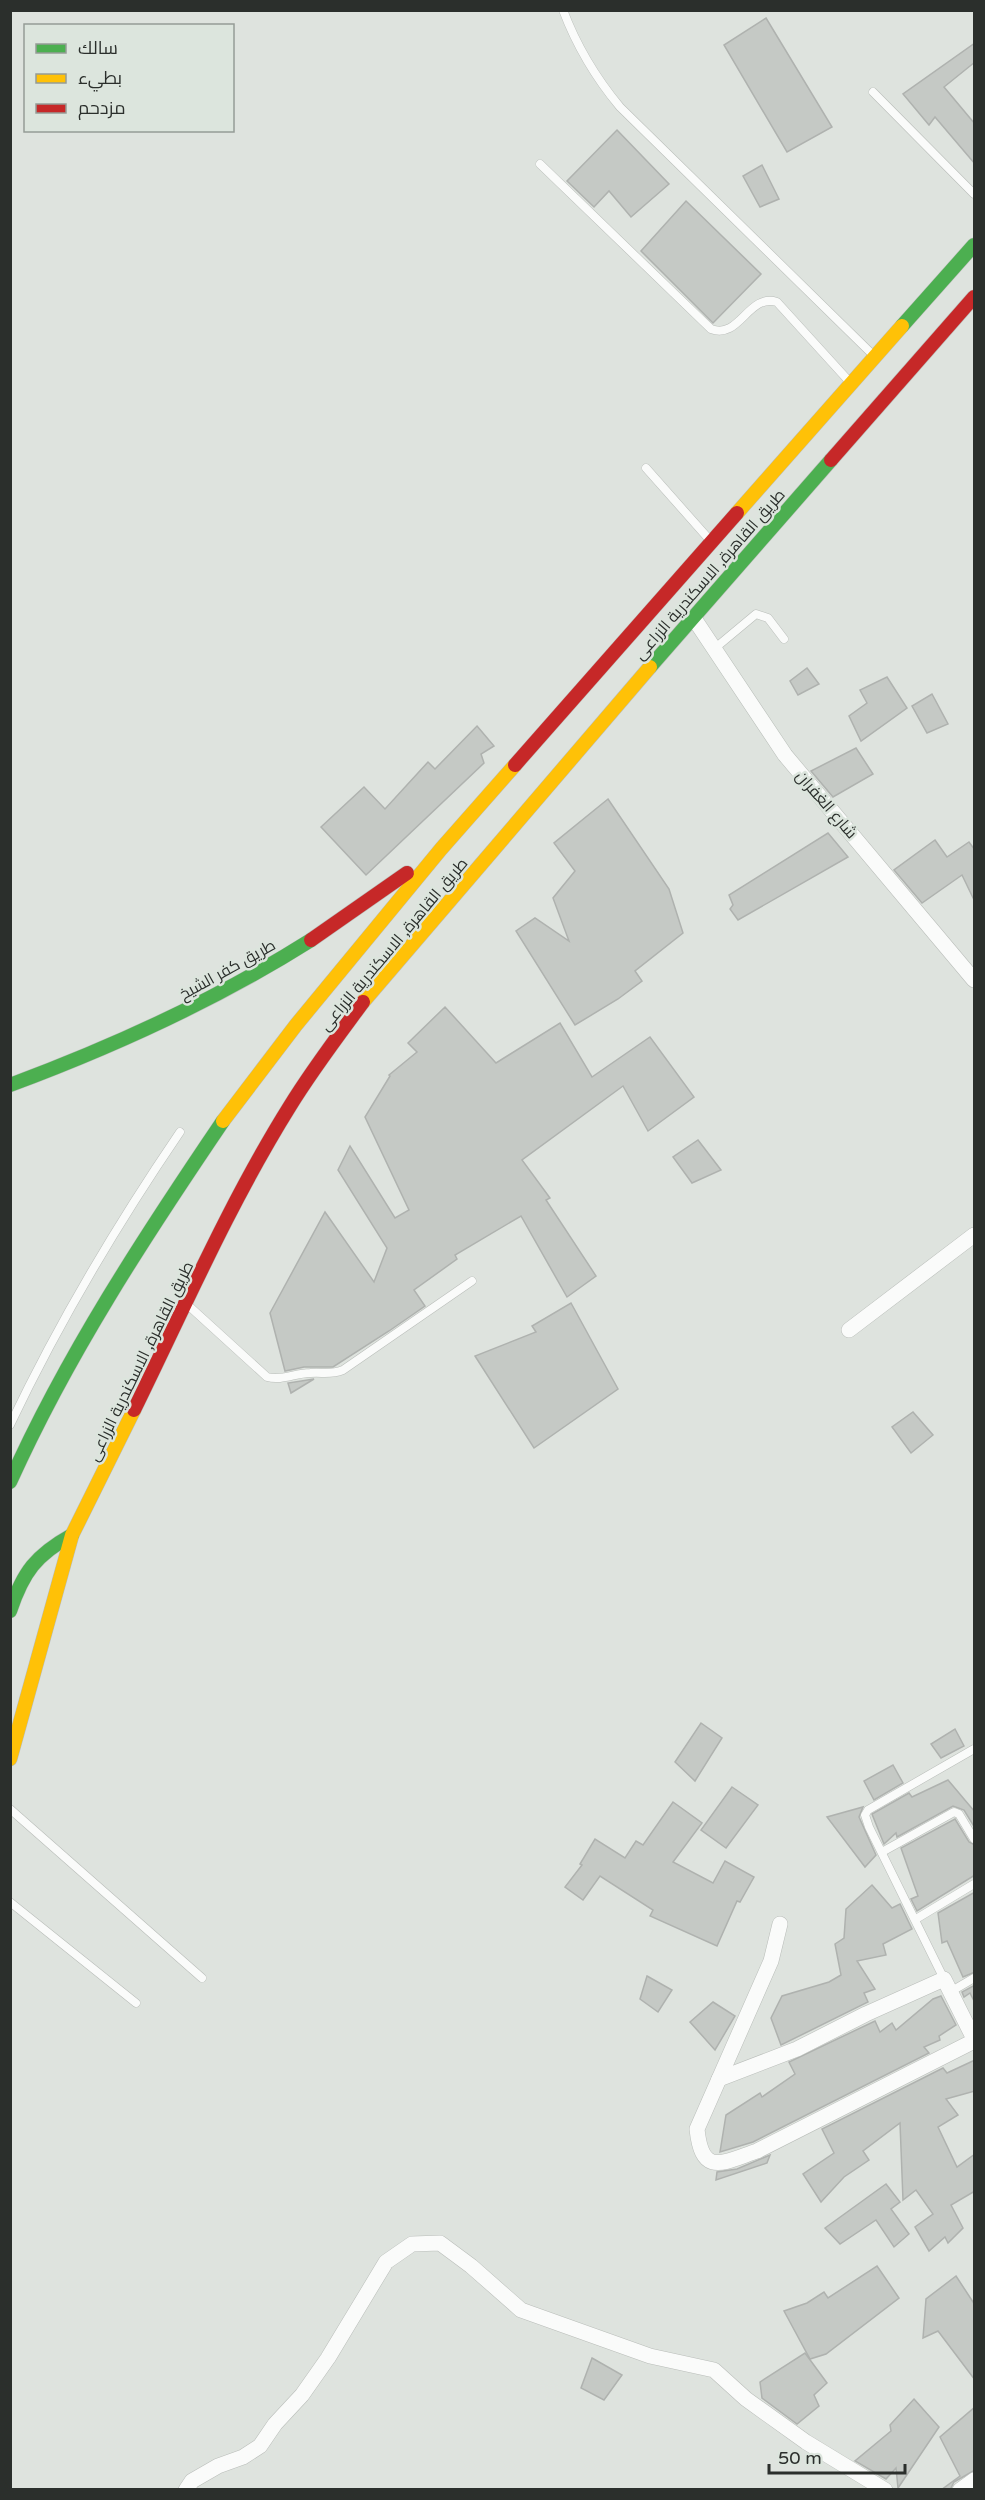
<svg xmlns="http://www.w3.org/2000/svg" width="985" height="2500" viewBox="0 0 985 2500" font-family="'Varela Round',Cairo,sans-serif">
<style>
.building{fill:#c5c9c5;stroke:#afb2af;stroke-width:1.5}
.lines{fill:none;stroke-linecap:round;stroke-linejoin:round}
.lane-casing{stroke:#b9bdb9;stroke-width:9}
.street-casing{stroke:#b9bdb9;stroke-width:16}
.fast-casing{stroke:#b9bdb9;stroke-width:15}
.slow-casing{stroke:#b9bdb9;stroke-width:15}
.jam-casing{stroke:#b9bdb9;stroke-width:15}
.lane{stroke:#fafbfa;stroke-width:8}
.street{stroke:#fafbfa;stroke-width:15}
.fast{stroke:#4caf50;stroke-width:14}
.slow{stroke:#ffc107;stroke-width:14}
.jam{stroke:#c62828;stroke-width:14}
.labels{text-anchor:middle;stroke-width:5;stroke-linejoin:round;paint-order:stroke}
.street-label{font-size:16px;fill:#2b2f2c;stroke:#dce5dd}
</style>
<rect width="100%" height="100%" fill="#dee3de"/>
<!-- building -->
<g class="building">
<polygon points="766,18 832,127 787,152 724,45"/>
<polygon points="975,43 975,62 944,87 975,124 975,164 935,117 929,125 903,94"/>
<polygon points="617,130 669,184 631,217 609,191 594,207 567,181"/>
<polygon points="762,165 779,199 760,207 743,176"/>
<polygon points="686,201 761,274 713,323 641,251"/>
<polygon points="807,668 819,684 798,695 790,681"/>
<polygon points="887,677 907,708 861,741 849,716 867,703 860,690"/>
<polygon points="932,694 948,724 927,733 912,706"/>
<polygon points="477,726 494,746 481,754 484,763 366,875 321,827 364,787 385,809 428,762 435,769"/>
<polygon points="856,748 873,774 833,797 811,771"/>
<polygon points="608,799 669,889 683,933 635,971 642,981 618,999 575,1025 516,931 535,918 569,941 553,898 575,871 554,843"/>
<polygon points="828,833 848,857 738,920 730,909 733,905 729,895"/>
<polygon points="935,840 947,857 969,842 975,850 975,902 962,875 922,903 894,870"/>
<polygon points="445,1007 496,1063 560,1023 592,1077 650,1037 694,1097 648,1131 623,1086 522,1160 550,1198 546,1200 596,1276 567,1297 521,1216 455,1255 457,1259 414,1290 425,1306 389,1331 333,1367 304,1367 285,1371 270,1313 325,1212 374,1282 387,1248 338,1170 350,1146 395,1218 409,1210 365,1117 390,1076 389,1075 417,1052 408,1043"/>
<polygon points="698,1140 721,1170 692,1183 673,1157"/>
<polygon points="571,1303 618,1389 534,1448 475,1356 536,1332 532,1326"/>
<polygon points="314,1379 291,1393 288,1383"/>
<polygon points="913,1412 933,1435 911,1453 892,1427"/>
<polygon points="701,1723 722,1738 695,1781 675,1762"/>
<polygon points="955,1729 964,1746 941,1758 931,1744"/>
<polygon points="893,1765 903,1783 874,1800 864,1781"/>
<polygon points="948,1780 975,1812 975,1828 964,1810 953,1806 897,1837 896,1833 884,1844 872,1814 909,1793 912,1797"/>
<polygon points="732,1787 758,1805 726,1848 701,1830"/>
<polygon points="673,1802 702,1823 673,1862 713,1883 725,1861 754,1877 740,1902 737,1901 717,1946 650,1916 653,1910 600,1876 583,1900 565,1887 582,1865 580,1864 595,1839 625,1858 636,1841 643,1845"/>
<polygon points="863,1807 859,1817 876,1855 865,1867 827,1817"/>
<polygon points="955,1819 969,1842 975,1845 975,1875 917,1911 911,1899 918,1896 901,1848"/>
<polygon points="872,1885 892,1908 900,1904 912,1929 883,1944 886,1955 857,1961 875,1989 864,1993 868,2002 781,2045 771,2018 782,1996 829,1982 841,1975 835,1944 844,1938 846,1909"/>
<polygon points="975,1892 975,1972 963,1977 947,1941 942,1943 938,1913"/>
<polygon points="647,1976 672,1990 658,2012 640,1999"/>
<polygon points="975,1985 975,2003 970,1993 964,1997 962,1992"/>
<polygon points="941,1996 956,2025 939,2036 940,2040 924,2047 929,2053 753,2142 720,2152 726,2115 760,2093 762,2097 795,2074 789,2062 875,2021 880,2032 892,2023 896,2030 933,1999"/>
<polygon points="713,2002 735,2016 715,2050 690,2022"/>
<polygon points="975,2060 975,2091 946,2099 958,2115 938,2127 957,2167 975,2154 975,2191 951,2205 963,2228 948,2243 945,2237 929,2251 915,2227 933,2214 916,2190 903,2200 900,2123 863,2151 869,2160 844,2177 821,2202 803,2174 834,2153 822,2129 943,2068 947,2073"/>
<polygon points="770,2155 767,2163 716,2180 717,2172 737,2169"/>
<polygon points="886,2184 900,2202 891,2209 909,2234 894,2247 876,2220 840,2244 825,2228"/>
<polygon points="877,2266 899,2298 826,2354 810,2359 784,2311 807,2303 824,2292 828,2298"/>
<polygon points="956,2276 975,2305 975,2380 938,2331 923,2338 926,2299"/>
<polygon points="805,2353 827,2383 814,2395 819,2406 797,2424 762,2398 760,2382"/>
<polygon points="592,2358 622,2375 604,2400 581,2388"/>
<polygon points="914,2399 939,2427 898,2488 896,2468 886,2479 855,2461 891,2431 890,2425"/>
<polygon points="975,2407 975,2470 954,2482 950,2490 941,2490 960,2476 940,2437"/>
</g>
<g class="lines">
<defs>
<g id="lane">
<path d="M563,10C577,47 595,77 620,107L870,352"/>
<polyline points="873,92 974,194"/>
<path d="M540,164L711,329C740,340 748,293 777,302L847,379"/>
<polyline points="646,468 708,538"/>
<polyline points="714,649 756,614 768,618 784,639"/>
<path d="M190,1307L267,1377C282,1381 295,1373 310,1373C323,1372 331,1375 343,1370L472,1281"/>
<path d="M10,1425C59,1322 116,1226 180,1132"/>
<polyline points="10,1809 202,1978"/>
<polyline points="882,1852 954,1812 959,1814 974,1839"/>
<polyline points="10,1902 136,2003"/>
<polyline points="916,1919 974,1884"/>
<polyline points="944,1979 869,1827 865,1815 868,1810 974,1749"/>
<polyline points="950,1992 974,1978"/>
</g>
<g id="street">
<polyline points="693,617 785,755 974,980"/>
<polyline points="849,1330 974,1235"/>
<path d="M780,1924L771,1961L697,2129C702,2177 722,2163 757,2151L974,2041"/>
<polyline points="719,2079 797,2049 866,2014 944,1979 974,2039"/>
<polyline points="186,2490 192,2481 218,2466 243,2457 260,2446 275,2424 302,2395 328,2358 386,2262 412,2244 440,2243 471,2266 521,2310 650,2356 714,2370 746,2399 806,2442 885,2490"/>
<polyline points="960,2490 974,2480"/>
</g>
<g id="fast">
<polyline points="902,326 974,245"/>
<polyline points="650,667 831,460"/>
<path d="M10,1085C115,1046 216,1000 311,940"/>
<path d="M10,1482C67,1355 145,1236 223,1121"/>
<path d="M10,1611C23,1572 36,1555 72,1535"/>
</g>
<g id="slow">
<polyline points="737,513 902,326"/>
<polyline points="363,1002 650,667"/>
<polyline points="223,1121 296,1025 441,849 515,765"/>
<polyline points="10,1759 72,1535 134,1410"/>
</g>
<g id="jam">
<polyline points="831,460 974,297"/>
<polyline points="515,765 737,513"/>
<polyline points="311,940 407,873"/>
<path d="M134,1410C184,1308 230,1202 290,1106C312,1070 338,1036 363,1002"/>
</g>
</defs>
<!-- lane casing -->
<use href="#lane" class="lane-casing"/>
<!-- street casing -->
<use href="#street" class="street-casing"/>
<!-- fast casing -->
<use href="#fast" class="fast-casing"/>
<!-- slow casing -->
<use href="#slow" class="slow-casing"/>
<!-- jam casing -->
<use href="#jam" class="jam-casing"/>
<!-- lane -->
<use href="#lane" class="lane"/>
<!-- street -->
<use href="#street" class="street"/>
<!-- fast -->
<use href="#fast" class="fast"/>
<!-- slow -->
<use href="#slow" class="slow"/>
<!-- jam -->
<use href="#jam" class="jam"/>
</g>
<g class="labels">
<!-- street labels -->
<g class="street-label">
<text transform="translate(709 574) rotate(-49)" y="6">طريق القاهرة, الاسكندرية الزراعى</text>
<text transform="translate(827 804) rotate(49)" y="6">شارع الغفران</text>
<text transform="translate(393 944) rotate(-50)" y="6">طريق القاهرة, الاسكندرية الزراعى</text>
<text transform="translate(227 969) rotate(-29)" y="6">طريق كفر الشيخ</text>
<text transform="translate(140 1361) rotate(-64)" y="6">طريق القاهرة, الاسكندرية الزراعى</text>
</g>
</g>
<!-- border -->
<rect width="985" height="2500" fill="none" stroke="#2b2f2c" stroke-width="24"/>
<!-- legend -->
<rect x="24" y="24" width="210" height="108" fill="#dce5dd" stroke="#959c96" stroke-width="1.5"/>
<rect x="36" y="44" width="30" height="9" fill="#4caf50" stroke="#959c96" stroke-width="1.5"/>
<text x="78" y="54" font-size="18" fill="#2b2f2c">سالك</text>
<rect x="36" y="74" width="30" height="9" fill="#ffc107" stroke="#959c96" stroke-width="1.5"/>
<text x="78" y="84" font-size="18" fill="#2b2f2c">بطيء</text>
<rect x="36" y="104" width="30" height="9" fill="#c62828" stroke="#959c96" stroke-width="1.5"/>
<text x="78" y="114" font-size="18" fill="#2b2f2c">مزدحم</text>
<!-- scale -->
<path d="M769 2464v9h136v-9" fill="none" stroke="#2b2f2c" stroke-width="3"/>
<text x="778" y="2464" font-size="18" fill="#2b2f2c" stroke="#dce5dd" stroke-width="4.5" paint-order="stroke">50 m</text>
</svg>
